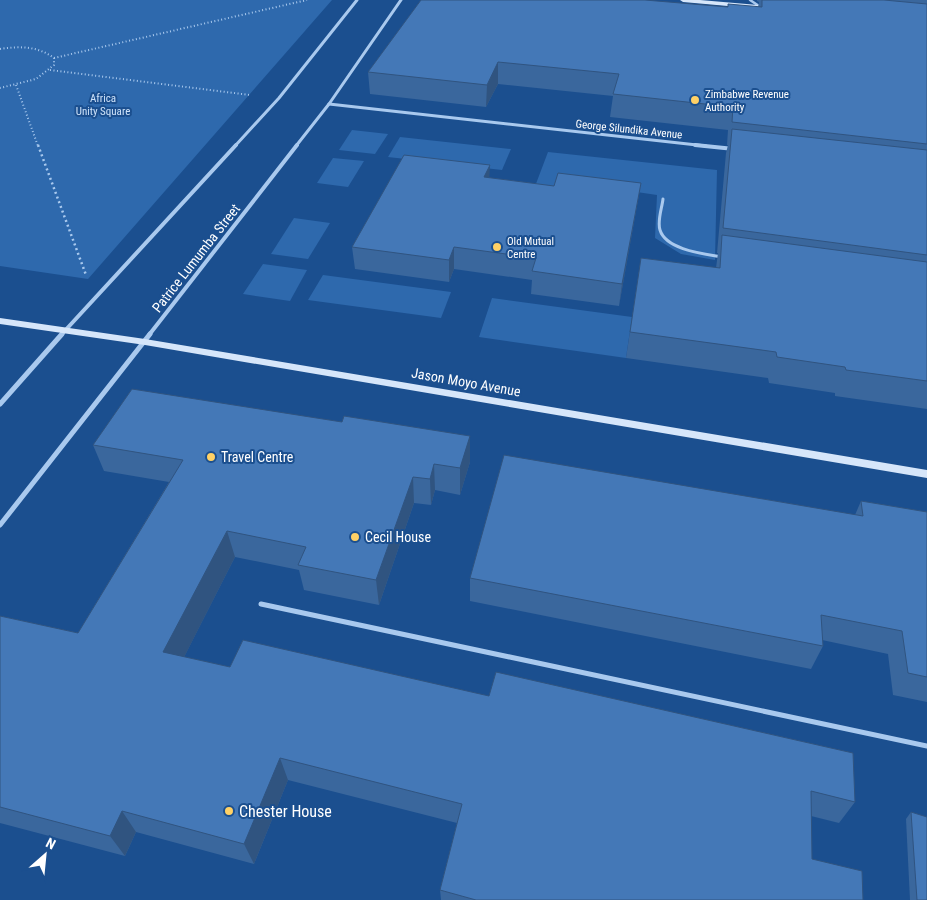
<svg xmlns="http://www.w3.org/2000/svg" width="927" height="900" viewBox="0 0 927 900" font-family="'Roboto Condensed',sans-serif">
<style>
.green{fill:#2e69ad}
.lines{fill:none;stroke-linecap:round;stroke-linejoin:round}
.path-far1{stroke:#a9c9ee;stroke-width:2;stroke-dasharray:1 2.5;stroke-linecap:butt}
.path{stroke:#a9c9ee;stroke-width:2.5;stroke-dasharray:2 3;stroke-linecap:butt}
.lane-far2{stroke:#a9c9ee;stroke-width:2.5}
.lane-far1{stroke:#a9c9ee;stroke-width:3}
.lane{stroke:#a9c9ee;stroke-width:5}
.street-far2{stroke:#a9c9ee;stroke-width:3}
.street-far1{stroke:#a9c9ee;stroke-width:4}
.street{stroke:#a9c9ee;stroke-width:5}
.secondary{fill:#d6e6fa;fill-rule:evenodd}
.wall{fill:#3a679d}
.shaded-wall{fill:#305480}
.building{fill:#4478b7;stroke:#305480}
.poi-dot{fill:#ffd166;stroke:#1b4f8f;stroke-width:2}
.labels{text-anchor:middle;stroke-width:4;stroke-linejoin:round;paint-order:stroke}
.far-poi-label{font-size:11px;fill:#fff;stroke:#1b4f8f;text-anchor:start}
.far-park-label{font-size:11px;fill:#cfe3fa;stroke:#1b4f8f}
.far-street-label{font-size:11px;fill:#fff;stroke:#1b4f8f}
.street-label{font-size:14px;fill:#fff;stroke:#1b4f8f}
.poi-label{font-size:14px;fill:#fff;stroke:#1b4f8f;text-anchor:start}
.near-poi-label{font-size:16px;fill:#fff;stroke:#1b4f8f;text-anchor:start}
</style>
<rect width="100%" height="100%" fill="#1b4f8f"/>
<!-- green -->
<g class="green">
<polygon points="0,0 332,0 88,279 0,266"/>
<polygon points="352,130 388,134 375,154 339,150"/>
<polygon points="400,137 511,149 502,170 388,157"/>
<polygon points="548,152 717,170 715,260 681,254 655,238 657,195 630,191 534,189"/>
<polygon points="333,158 364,161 348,187 317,183"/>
<polygon points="294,218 330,223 308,259 271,254"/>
<polygon points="263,264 307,270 290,301 243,294"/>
<polygon points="323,275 451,292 441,318 308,300"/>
<polygon points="492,298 632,317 626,358 479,337"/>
</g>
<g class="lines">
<!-- path-far1 -->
<g class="path-far1">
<path d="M0,49C19,46 38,46 54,58V65L36,79L0,88"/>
<polyline points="54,58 307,0"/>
<polyline points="50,70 250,95"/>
<polyline points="16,85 38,146"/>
</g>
<!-- path -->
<polyline class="path" points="38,145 86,275"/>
<!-- lane-far2 -->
<polyline class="lane-far2" points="750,0 759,6"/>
<!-- lane-far1 -->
<path class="lane-far1" d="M663,199C662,208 657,221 660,230C666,250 705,254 722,257"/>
<!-- lane -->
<polyline class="lane" points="261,604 927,746"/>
<!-- street-far2 -->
<g class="street-far2">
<polyline points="329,104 706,146"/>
<polyline points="235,146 279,98 357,0"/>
<polyline points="296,146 329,104 401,0"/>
</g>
<!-- street-far1 -->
<g class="street-far1">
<polyline points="695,145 734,149"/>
<polyline points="61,335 236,145"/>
<polyline points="149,335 297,145"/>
</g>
<!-- street -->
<g class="street">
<polyline points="0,404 62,334"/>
<polyline points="0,525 150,334"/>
</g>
<!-- secondary -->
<g class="secondary">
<polygon points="680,0 700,0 771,6 774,8 771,10 683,2"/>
<polygon points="0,318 145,339 927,470 927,478 145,345 0,324"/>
</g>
</g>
<!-- wall -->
<g class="wall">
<polygon points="757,0 927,0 927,409 835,396 835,393 769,383 768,378 626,358 641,258 716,268 718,253 717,253 726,153 728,145 727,145 728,130 610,117 613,96 498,84 486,107 370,94 368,72 727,7 758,7 759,2 757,1"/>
<polygon points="490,178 554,186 641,183 619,306 531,294 532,280 454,269 449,282 355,269 352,247"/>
<polygon points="93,445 470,462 460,495 435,490 431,505 414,503 379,605 304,590 299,570 235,557 184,657 230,667 243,640 855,802 839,823 811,816 812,859 863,900 441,900 440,890 457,823 288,780 254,864 136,832 125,856 0,823 0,616 78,633 169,482 104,471"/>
<polygon points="861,501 927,512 927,702 893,695 888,654 822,640 823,646 811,669 470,601 470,578 855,515"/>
<polygon points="911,812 927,900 910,900 906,819"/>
</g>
<!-- shaded-wall -->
<g class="shaded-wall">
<polygon points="498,62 498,84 486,107 487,85"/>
<polygon points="490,165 489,186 484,177"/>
<polygon points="641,183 637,204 619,306 622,284"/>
<polygon points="454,247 454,269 449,282 449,260"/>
<polygon points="470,436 470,462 460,495 460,468"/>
<polygon points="434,464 435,490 431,505 430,479"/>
<polygon points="413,477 414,503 379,605 376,580"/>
<polygon points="227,531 235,557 174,677 163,652"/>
<polygon points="280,758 288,780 254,864 244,844"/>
<polygon points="122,811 136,832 125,856 110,836"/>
</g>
<!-- building -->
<g class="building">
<polygon points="421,0 645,0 728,7 728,4 762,7 762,0 884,0 927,4 927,144 732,122 733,107 613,94 619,74 498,62 487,85 368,72"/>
<polygon points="732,129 927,150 927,255 723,228"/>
<polygon points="404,155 490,165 484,177 554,186 558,173 641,183 622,284 532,271 536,258 454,247 449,260 352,247"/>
<polygon points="722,235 927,262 927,381 846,370 845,367 777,357 776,352 630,332 641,258 720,268"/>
<polygon points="132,389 342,422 344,416 470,436 460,468 434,464 430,479 413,477 376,580 298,565 306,547 227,531 163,652 230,667 243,640 489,696 496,672 853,753 855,802 811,791 812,859 862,871 863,900 476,900 440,890 462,804 280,758 244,844 122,811 110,836 0,807 0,616 78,633 183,460 93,445"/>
<polygon points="504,455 863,516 861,501 927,512 927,677 908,673 902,631 821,615 823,646 470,578"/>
<polygon points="911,812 927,817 927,900 917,900"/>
</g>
<!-- markers -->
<g class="poi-dot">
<circle cx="695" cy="100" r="5"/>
<circle cx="497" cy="247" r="5"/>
<circle cx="211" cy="457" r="5"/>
<circle cx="355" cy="537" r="5"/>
<circle cx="229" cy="811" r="5"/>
</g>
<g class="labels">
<!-- far-poi labels -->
<g class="far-poi-label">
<text x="705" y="98">Zimbabwe Revenue<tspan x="705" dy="13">Authority</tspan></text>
<text x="507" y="245">Old Mutual<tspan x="507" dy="13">Centre</tspan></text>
</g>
<!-- far-park labels -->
<g class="far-park-label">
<text x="103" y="102">Africa<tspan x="103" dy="13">Unity Square</tspan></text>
</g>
<!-- far-street labels -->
<g class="far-street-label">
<text transform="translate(629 129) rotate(6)" y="4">George Silundika Avenue</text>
</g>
<!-- street labels -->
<g class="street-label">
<text transform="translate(196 258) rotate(-52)" y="5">Patrice Lumumba Street</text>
<text transform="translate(466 382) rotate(10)" y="5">Jason Moyo Avenue</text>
</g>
<!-- poi labels -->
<g class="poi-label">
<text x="221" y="462">Travel Centre</text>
<text x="365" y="542">Cecil House</text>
</g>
<!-- near-poi labels -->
<g class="near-poi-label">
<text x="239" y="817">Chester House</text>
</g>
</g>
<!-- north arrow -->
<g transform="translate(45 855) rotate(27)" stroke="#1b4f8f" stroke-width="4" paint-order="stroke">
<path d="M0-4L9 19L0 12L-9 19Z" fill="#ffffff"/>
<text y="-8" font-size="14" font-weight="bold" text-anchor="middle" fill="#ffffff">N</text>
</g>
</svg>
